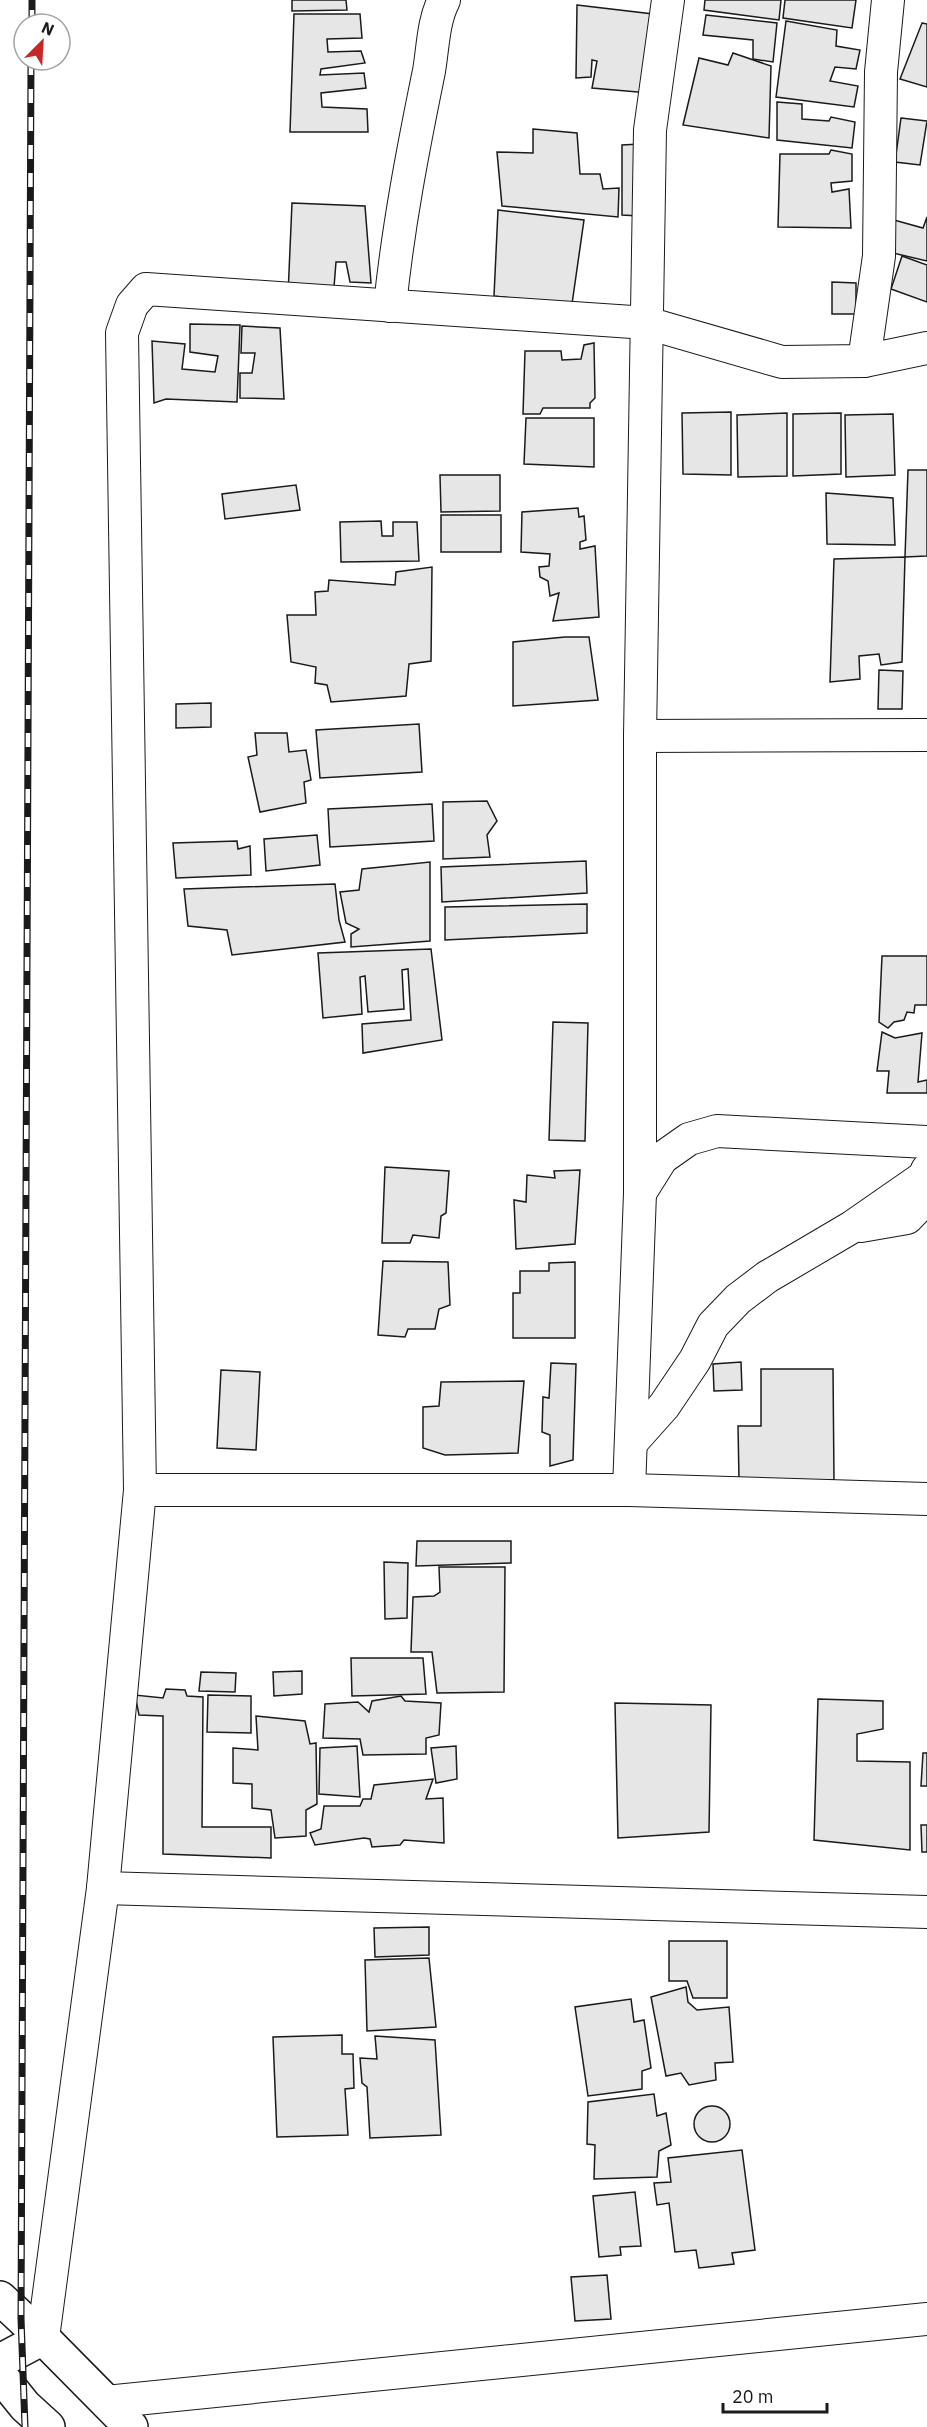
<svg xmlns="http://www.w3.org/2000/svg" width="927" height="2427" viewBox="0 0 927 2427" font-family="'IBM Plex Sans',sans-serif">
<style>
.building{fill:#e6e6e6;stroke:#1a1a1a;stroke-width:1.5}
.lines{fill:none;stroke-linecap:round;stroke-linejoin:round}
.minor-casing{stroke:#1a1a1a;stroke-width:34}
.tertiary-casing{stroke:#1a1a1a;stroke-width:36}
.trunk-casing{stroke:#1a1a1a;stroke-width:36}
.minor{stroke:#fff;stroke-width:32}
.tertiary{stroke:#fff;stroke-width:33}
.trunk{stroke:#fff;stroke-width:33}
.rail-casing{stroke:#1a1a1a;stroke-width:7}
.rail{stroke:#fff;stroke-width:4.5;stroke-dasharray:14;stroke-linecap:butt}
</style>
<rect width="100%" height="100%" fill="#fff"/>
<!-- building -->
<g class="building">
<polygon points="292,0 346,0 347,10 292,11"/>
<polygon points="705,0 781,0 779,20 704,10"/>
<polygon points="785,0 856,0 852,28 783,18"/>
<polygon points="577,5 653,14 649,93 592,88 597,61 592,60 591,77 576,78"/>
<polygon points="294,14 360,14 362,38 327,39 328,52 361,51 365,63 321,69 320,75 364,73 366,88 321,93 322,107 367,109 368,132 290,132"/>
<polygon points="706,15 777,23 773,62 753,59 753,40 703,35"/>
<polygon points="786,21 837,30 836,46 860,50 856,69 835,67 830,81 858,86 854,107 776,97"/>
<polygon points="922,23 927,24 927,87 900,79"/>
<polygon points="733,53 771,66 769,138 683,125 699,58 728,65"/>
<polygon points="777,102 802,104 802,119 829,121 831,117 855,122 852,148 777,140"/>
<polygon points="901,118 927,121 920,165 895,162"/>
<polygon points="533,129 577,133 580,174 600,174 603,189 619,188 618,217 502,206 497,152 533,153"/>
<polygon points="640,144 657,217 622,215 622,145"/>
<polygon points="831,150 852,154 852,181 831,183 832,192 849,189 851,228 778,227 780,154 829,154"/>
<polygon points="292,203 365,206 371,283 350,282 346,262 336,262 334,287 288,295"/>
<polygon points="498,210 584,220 572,304 494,296"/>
<polygon points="927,217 927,261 893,253 894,220 923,228"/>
<polygon points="902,256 927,265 927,302 891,289"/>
<polygon points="832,282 856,283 856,314 832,314"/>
<polygon points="190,324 240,325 237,402 166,399 154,403 152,341 185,344 182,369 215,372 218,356 190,352"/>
<polygon points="242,326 280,328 284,399 240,398 240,373 252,373 255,353 241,353"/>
<polygon points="594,343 595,398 590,403 590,408 543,408 540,414 523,414 525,351 561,351 562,360 581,359 584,345"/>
<polygon points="731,412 731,475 683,474 682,413"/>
<polygon points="787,413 787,476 738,477 737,415"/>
<polygon points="841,413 841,474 793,476 793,414"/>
<polygon points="893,414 895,475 846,477 845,415"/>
<polygon points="526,418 594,418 594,467 524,464"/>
<polygon points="908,470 927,470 927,556 905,557"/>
<polygon points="440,475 500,475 500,511 441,512"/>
<polygon points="296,485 300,510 225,519 222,494"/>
<polygon points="826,493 893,498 895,545 827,544"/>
<polygon points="578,508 579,517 584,516 586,540 580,542 580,549 595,546 599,617 553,621 559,593 550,596 548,581 540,577 539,567 549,566 550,554 521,552 522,512"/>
<rect x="441" y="515" width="60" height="37"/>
<polygon points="381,521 382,536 393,536 393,522 417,522 419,561 341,562 340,522"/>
<polygon points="905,557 902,662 881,665 879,654 859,656 860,679 830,682 834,559"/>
<polygon points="432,567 431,661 409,664 406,696 331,702 327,685 315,683 316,667 291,662 287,615 316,615 315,592 328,591 329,580 395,585 396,572"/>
<polygon points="565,637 589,637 598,700 513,706 513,642"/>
<polygon points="879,670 903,671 902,709 878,709"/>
<polygon points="211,703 211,727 176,728 176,704"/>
<polygon points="419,724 422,772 320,778 316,730"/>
<polygon points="255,733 287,733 289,752 306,750 311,780 304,782 306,803 260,812 248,757 257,755"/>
<polygon points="487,801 497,821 487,835 490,857 443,859 443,802"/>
<polygon points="432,804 434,841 330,847 328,809"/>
<polygon points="317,835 320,865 266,871 264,839"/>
<polygon points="237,841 238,849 250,846 251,875 176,878 173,843"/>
<polygon points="586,861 587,893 442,902 441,867"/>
<polygon points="430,862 430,941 351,947 351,934 359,929 346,923 340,892 359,890 362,869"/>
<polygon points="335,884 339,920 345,942 232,955 227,930 188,926 184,889"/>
<polygon points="587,904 587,933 445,940 445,907"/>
<polygon points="431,949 442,1040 363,1053 362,1024 411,1020 408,969 402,970 404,1009 368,1012 365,976 360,977 362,1014 323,1018 318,953"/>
<polygon points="882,956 927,956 927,1005 915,1005 914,1013 907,1012 904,1020 894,1022 888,1028 879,1022"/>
<polygon points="553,1022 588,1023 585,1141 549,1140"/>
<polygon points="882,1032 895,1038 922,1033 918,1082 927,1080 927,1093 887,1093 889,1071 877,1071"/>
<polygon points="385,1167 449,1171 446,1213 441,1216 439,1238 413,1235 410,1243 382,1243"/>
<polygon points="580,1170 575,1244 516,1249 514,1200 526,1202 527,1175 555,1178 554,1171"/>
<polygon points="383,1261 448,1262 450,1305 439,1309 435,1329 408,1329 405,1337 378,1335"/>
<polygon points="575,1262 575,1338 513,1338 513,1293 520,1293 520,1271 549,1271 549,1263"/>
<polygon points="741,1362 742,1390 714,1391 713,1364"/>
<polygon points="551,1363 576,1364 573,1460 550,1466 550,1435 542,1432 543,1397 549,1398"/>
<polygon points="761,1369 833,1369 834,1480 739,1479 738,1426 761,1426"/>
<polygon points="221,1370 260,1372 256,1450 217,1448"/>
<polygon points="524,1381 518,1453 445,1455 423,1448 423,1407 439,1406 441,1382"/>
<polygon points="417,1541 511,1541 511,1563 416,1566"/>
<polygon points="384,1562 408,1563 407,1618 385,1619"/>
<polygon points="439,1567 505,1567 504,1692 437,1693 432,1652 411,1652 413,1597 434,1596 440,1592"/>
<polygon points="351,1658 423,1658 426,1694 352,1696"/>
<polygon points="302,1671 302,1694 274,1696 273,1672"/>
<polygon points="201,1672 236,1673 235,1692 199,1691"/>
<polygon points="166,1689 185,1690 187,1696 203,1697 202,1827 271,1827 271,1858 163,1854 163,1716 139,1715 135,1695 163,1698"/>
<polygon points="208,1695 251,1696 251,1733 207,1732"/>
<polygon points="401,1696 405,1701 441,1703 439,1735 426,1738 426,1754 363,1755 360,1739 323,1738 325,1704 358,1702 369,1712 372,1701"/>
<polygon points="818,1699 883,1701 883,1729 857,1734 857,1761 910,1762 910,1850 814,1840"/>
<polygon points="615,1703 711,1705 709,1832 618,1838"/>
<polygon points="256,1716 305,1721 310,1744 316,1743 317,1804 306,1810 306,1836 275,1838 271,1810 252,1808 252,1784 233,1783 233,1748 258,1750"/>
<polygon points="357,1746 360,1797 319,1794 320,1748"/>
<polygon points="456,1746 457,1779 436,1783 431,1748"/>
<polygon points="923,1753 927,1753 927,1786 921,1786"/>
<polygon points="433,1779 426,1799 443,1798 444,1843 404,1840 400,1845 372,1847 370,1839 364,1838 315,1845 310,1833 321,1829 324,1806 360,1806 363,1799 371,1799 374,1785"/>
<polygon points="921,1825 927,1825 927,1852 922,1852"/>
<polygon points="429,1927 429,1955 375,1957 374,1928"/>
<polygon points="669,1941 727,1941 727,1998 693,1998 687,1981 669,1981"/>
<polygon points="429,1958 436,2027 367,2031 365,1960"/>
<polygon points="686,1987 688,2002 697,2010 729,2007 733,2062 715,2063 716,2080 689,2085 681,2073 666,2076 651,1997"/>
<polygon points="631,1999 634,2022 644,2020 651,2068 642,2071 642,2089 588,2096 575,2007"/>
<polygon points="342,2035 342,2054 353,2054 354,2088 345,2089 348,2135 277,2137 273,2037"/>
<polygon points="375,2036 435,2040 441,2135 370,2138 367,2087 362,2083 360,2058 377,2059"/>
<polygon points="654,2094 657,2116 666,2113 671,2145 659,2151 657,2177 594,2179 595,2145 587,2144 588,2102"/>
<circle cx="712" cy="2124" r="18"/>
<polygon points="742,2150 755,2250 732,2253 734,2264 699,2268 696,2250 675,2252 669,2203 657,2205 654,2183 671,2182 668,2158"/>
<polygon points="635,2192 641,2246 620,2247 621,2255 599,2257 593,2196"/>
<polygon points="607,2275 611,2319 575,2321 571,2277"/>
</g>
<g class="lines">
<defs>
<g id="minor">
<path d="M390,306C398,227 413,149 429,71C433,48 433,21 444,0"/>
<polyline points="864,361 879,256 881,72 888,0"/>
<polyline points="640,736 927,735"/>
<polyline points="640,1193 662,1158 689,1139 717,1131 927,1142"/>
<polyline points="861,1226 907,1218 927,1197"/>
<polyline points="631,1443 664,1406 695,1360 713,1325 738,1299 767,1277 852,1227 924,1177 927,1170"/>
<polyline points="140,1490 629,1490 927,1499"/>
<polyline points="629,1490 640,1193 640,736 650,130 668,0"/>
<polyline points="103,1888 927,1912"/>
<polyline points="43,2338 103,1888 140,1490 122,333 132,305 146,289 647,323 782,362 864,361 927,348"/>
<polyline points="106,2402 927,2319"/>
</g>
<polyline id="tertiary" points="0,2361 43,2338"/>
<g id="trunk">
<polyline points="0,2298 43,2338 131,2427"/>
<polyline points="0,2375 25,2406 48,2427"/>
</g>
</defs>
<!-- minor casing -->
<use href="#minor" class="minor-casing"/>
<!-- tertiary casing -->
<use href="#tertiary" class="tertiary-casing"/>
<!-- trunk casing -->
<use href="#trunk" class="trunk-casing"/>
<!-- minor -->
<use href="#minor" class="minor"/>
<!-- tertiary -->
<use href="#tertiary" class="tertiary"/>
<!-- trunk -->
<use href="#trunk" class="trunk"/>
<defs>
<g id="rail">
<polyline points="32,24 32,0"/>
<polyline points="25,2427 21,2318 31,60"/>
</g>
</defs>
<!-- rail casing -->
<use href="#rail" class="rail-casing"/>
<!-- rail -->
<use href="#rail" class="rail"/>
</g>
<!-- north arrow -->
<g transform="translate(42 42) rotate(24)"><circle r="28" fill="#ffffff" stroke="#a3a3a3" stroke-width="1.5"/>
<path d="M0-4.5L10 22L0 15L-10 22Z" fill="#c62828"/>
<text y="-9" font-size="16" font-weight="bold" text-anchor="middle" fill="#1a1a1a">N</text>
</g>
<!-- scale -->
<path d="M723 2403v9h104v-9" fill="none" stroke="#1a1a1a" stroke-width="3"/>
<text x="732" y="2403" font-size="18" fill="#1a1a1a" stroke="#ffffff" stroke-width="4.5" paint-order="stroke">20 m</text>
</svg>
